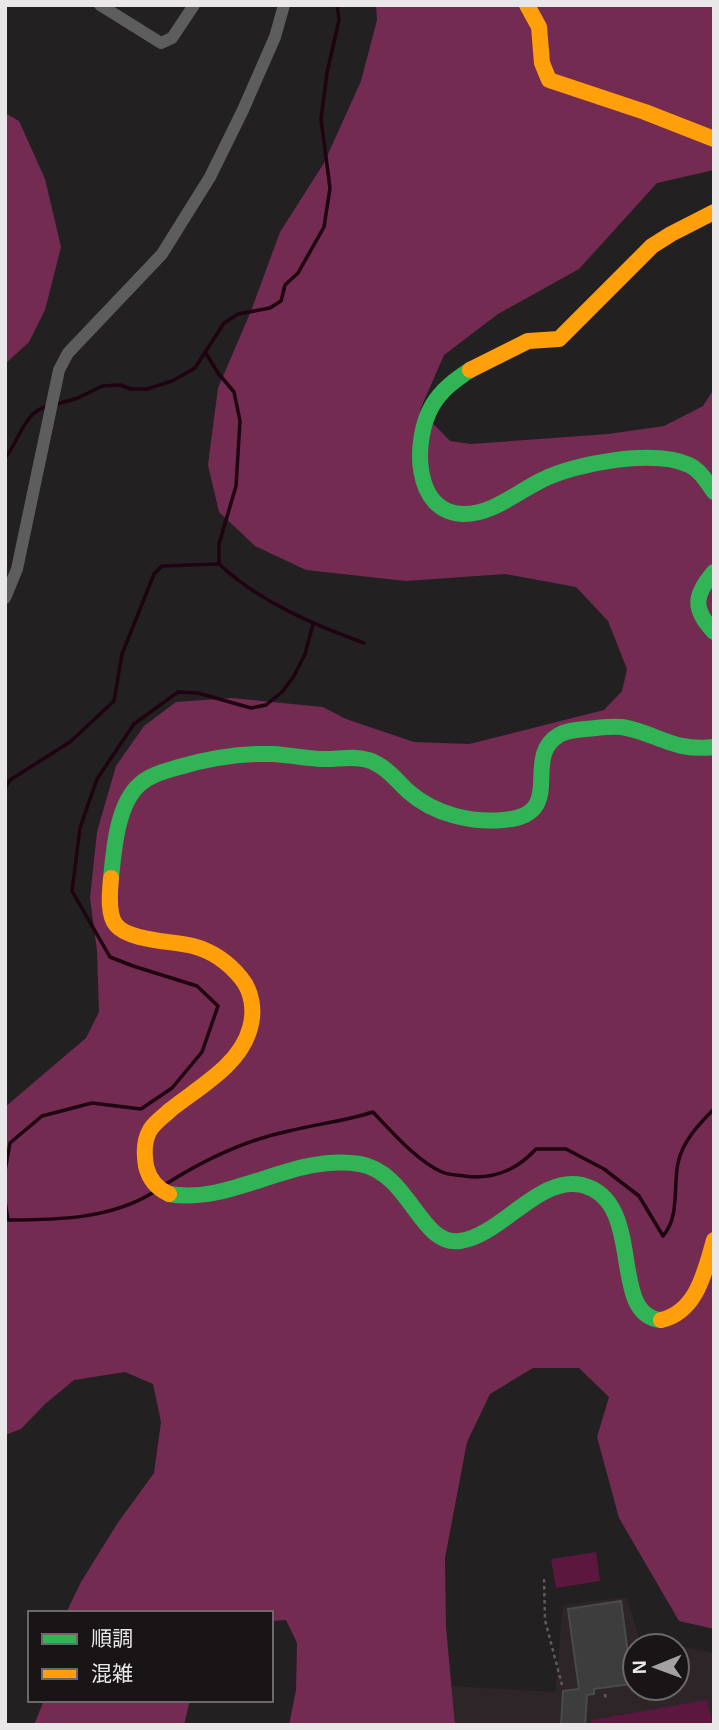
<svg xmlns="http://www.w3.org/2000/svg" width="719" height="1730" viewBox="0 0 719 1730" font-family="Arial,'Noto Sans JP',sans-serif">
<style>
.built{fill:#2e2529;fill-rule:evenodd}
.green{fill:#5b173e}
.forest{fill:#732b52}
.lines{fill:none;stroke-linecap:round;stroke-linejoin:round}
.stream{stroke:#1f0311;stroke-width:3.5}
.building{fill:#3d3d3d;stroke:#4a4a4a;stroke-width:2}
.path{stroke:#5e5d5d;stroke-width:2.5;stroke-dasharray:3.5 3.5;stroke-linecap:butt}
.street{stroke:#5e5d5d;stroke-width:12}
.fast{stroke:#30b455;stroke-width:16}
.slow{stroke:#ff9f0a;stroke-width:16}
</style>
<rect width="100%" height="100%" fill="#222021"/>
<!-- built -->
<path class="built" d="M627,1597L639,1638L714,1653V1725H450L452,1686L555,1692L563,1605ZM635,1646H677V1688H635Z"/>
<!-- green -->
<g class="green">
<polygon points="596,1552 600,1581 556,1588 551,1559"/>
<polygon points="707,1700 713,1725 591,1725 591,1720"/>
</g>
<!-- forest -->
<g class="forest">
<polygon points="376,5 714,5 714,170 657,183 579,269 498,314 444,355 420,410 450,441 471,444 608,434 664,426 703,406 714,389 714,1629 679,1621 619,1518 597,1437 609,1397 579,1368 533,1368 490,1394 467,1442 445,1558 446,1627 455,1725 289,1725 296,1690 297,1643 286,1620 271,1621 271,1613 66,1613 81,1582 117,1524 154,1473 161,1422 153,1384 125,1372 74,1380 45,1404 21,1429 5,1435 5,1107 86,1038 99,1012 97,951 90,898 97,832 116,766 144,726 176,702 232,698 323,707 346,719 414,742 469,744 604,710 622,691 627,669 608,621 576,587 505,574 406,581 306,570 255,546 219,512 208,465 218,388 251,311 280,232 324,163 361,81 377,20"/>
<polygon points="5,113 19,121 45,179 61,247 45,310 29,342 5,364"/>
<polygon points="44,1700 190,1700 184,1725 34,1725"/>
</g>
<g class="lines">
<!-- stream -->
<g class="stream">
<path d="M205,352L218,373L234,392L240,421L236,486L219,544V564C260,602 312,624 364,643"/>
<polyline points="57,404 78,398 102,386 120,385 131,389 147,389 172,381 195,368 224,323 238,314 270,308 281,301 285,285 298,273 324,227 330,188 321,119 327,73 339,20 337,5"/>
<path d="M5,458C19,442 24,410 49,406"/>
<polyline points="5,788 10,780 70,742 114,701 122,654 154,574 162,566 219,564"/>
<polyline points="5,1171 10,1143 42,1116 92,1103 141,1109 172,1088 202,1052 218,1006 197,986 133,966 110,957 72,891 80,828 97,779 134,724 178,692 198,693 251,708 266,705 282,692 294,676 305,654 313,624"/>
<path d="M166,1184C204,1160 245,1140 289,1131C317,1124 345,1121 373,1112C391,1131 418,1162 442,1172C448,1175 457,1175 464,1176C493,1180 516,1171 536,1149H566L604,1169L639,1196L663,1236C680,1216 673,1187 678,1163C682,1142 699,1124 714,1109"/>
<path d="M5,1201L8,1220C57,1220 111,1219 154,1192"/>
</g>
</g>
<!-- building -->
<polygon class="building" points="621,1601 632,1684 594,1689 594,1694 587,1695 585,1725 561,1725 563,1691 579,1689 568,1609"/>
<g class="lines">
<!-- path -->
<g class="path">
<polyline points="544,1579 545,1620 562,1685"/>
<polyline points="605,1694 606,1700"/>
</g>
<!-- street -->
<g class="street">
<polyline points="100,5 161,43 172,38 194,5"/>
<polyline points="5,598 17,569 59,370 68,353 162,254 210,177 243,110 275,37 284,5"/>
</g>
<!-- fast -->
<g class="fast">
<path d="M470,370C455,380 441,390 432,406C413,439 412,513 464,514C493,514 517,492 542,480C575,463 654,449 689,465C700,470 707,482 714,492"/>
<path d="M714,572C694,595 692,609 714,632"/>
<path d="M111,878C114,849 117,804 140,784C151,774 166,771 179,767C210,758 241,753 273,754C289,755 305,758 320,759C336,760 352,755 368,760C385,765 397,781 409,792C434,814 471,823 503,820C569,815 520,758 559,735C567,730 577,730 585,729C597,728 610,726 622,727C657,733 673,752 714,747"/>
<path d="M169,1194C233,1205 292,1153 360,1164C410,1173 420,1247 460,1241C502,1235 539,1175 582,1185C647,1201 607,1315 661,1320"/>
</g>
<!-- slow -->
<g class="slow">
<polyline points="527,5 539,27 542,63 549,80 645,112 714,139"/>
<polyline points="470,370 528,341 559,339 652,246 671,234 714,212"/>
<path d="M111,878C110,891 107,914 116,925C129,941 173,941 193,946C212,951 228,962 241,978C252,991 255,1011 250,1028C240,1066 197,1088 169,1111C163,1117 155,1122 150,1130C144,1140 144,1154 146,1166C149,1179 156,1188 169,1194"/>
<path d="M661,1320C697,1312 705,1271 714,1240"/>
</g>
</g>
<!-- border -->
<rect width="719" height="1730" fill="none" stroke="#eae7e8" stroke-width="14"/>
<!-- legend -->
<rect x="28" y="1611" width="245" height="91" fill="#191517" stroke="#6d696b" stroke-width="2"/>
<rect x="42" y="1634" width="35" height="10" fill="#30b455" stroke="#6d696b" stroke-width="2"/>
<text x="91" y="1646" font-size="21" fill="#eae7e8">順調</text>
<rect x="42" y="1669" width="35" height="10" fill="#ff9f0a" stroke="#6d696b" stroke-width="2"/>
<text x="91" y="1681" font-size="21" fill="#eae7e8">混雑</text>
<!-- north arrow -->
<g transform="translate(656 1667) rotate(269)"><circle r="33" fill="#191517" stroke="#6d696b" stroke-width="2"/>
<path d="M0-5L12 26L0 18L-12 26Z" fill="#a4a1a2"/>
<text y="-10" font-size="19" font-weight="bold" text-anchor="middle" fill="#eae7e8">N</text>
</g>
</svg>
